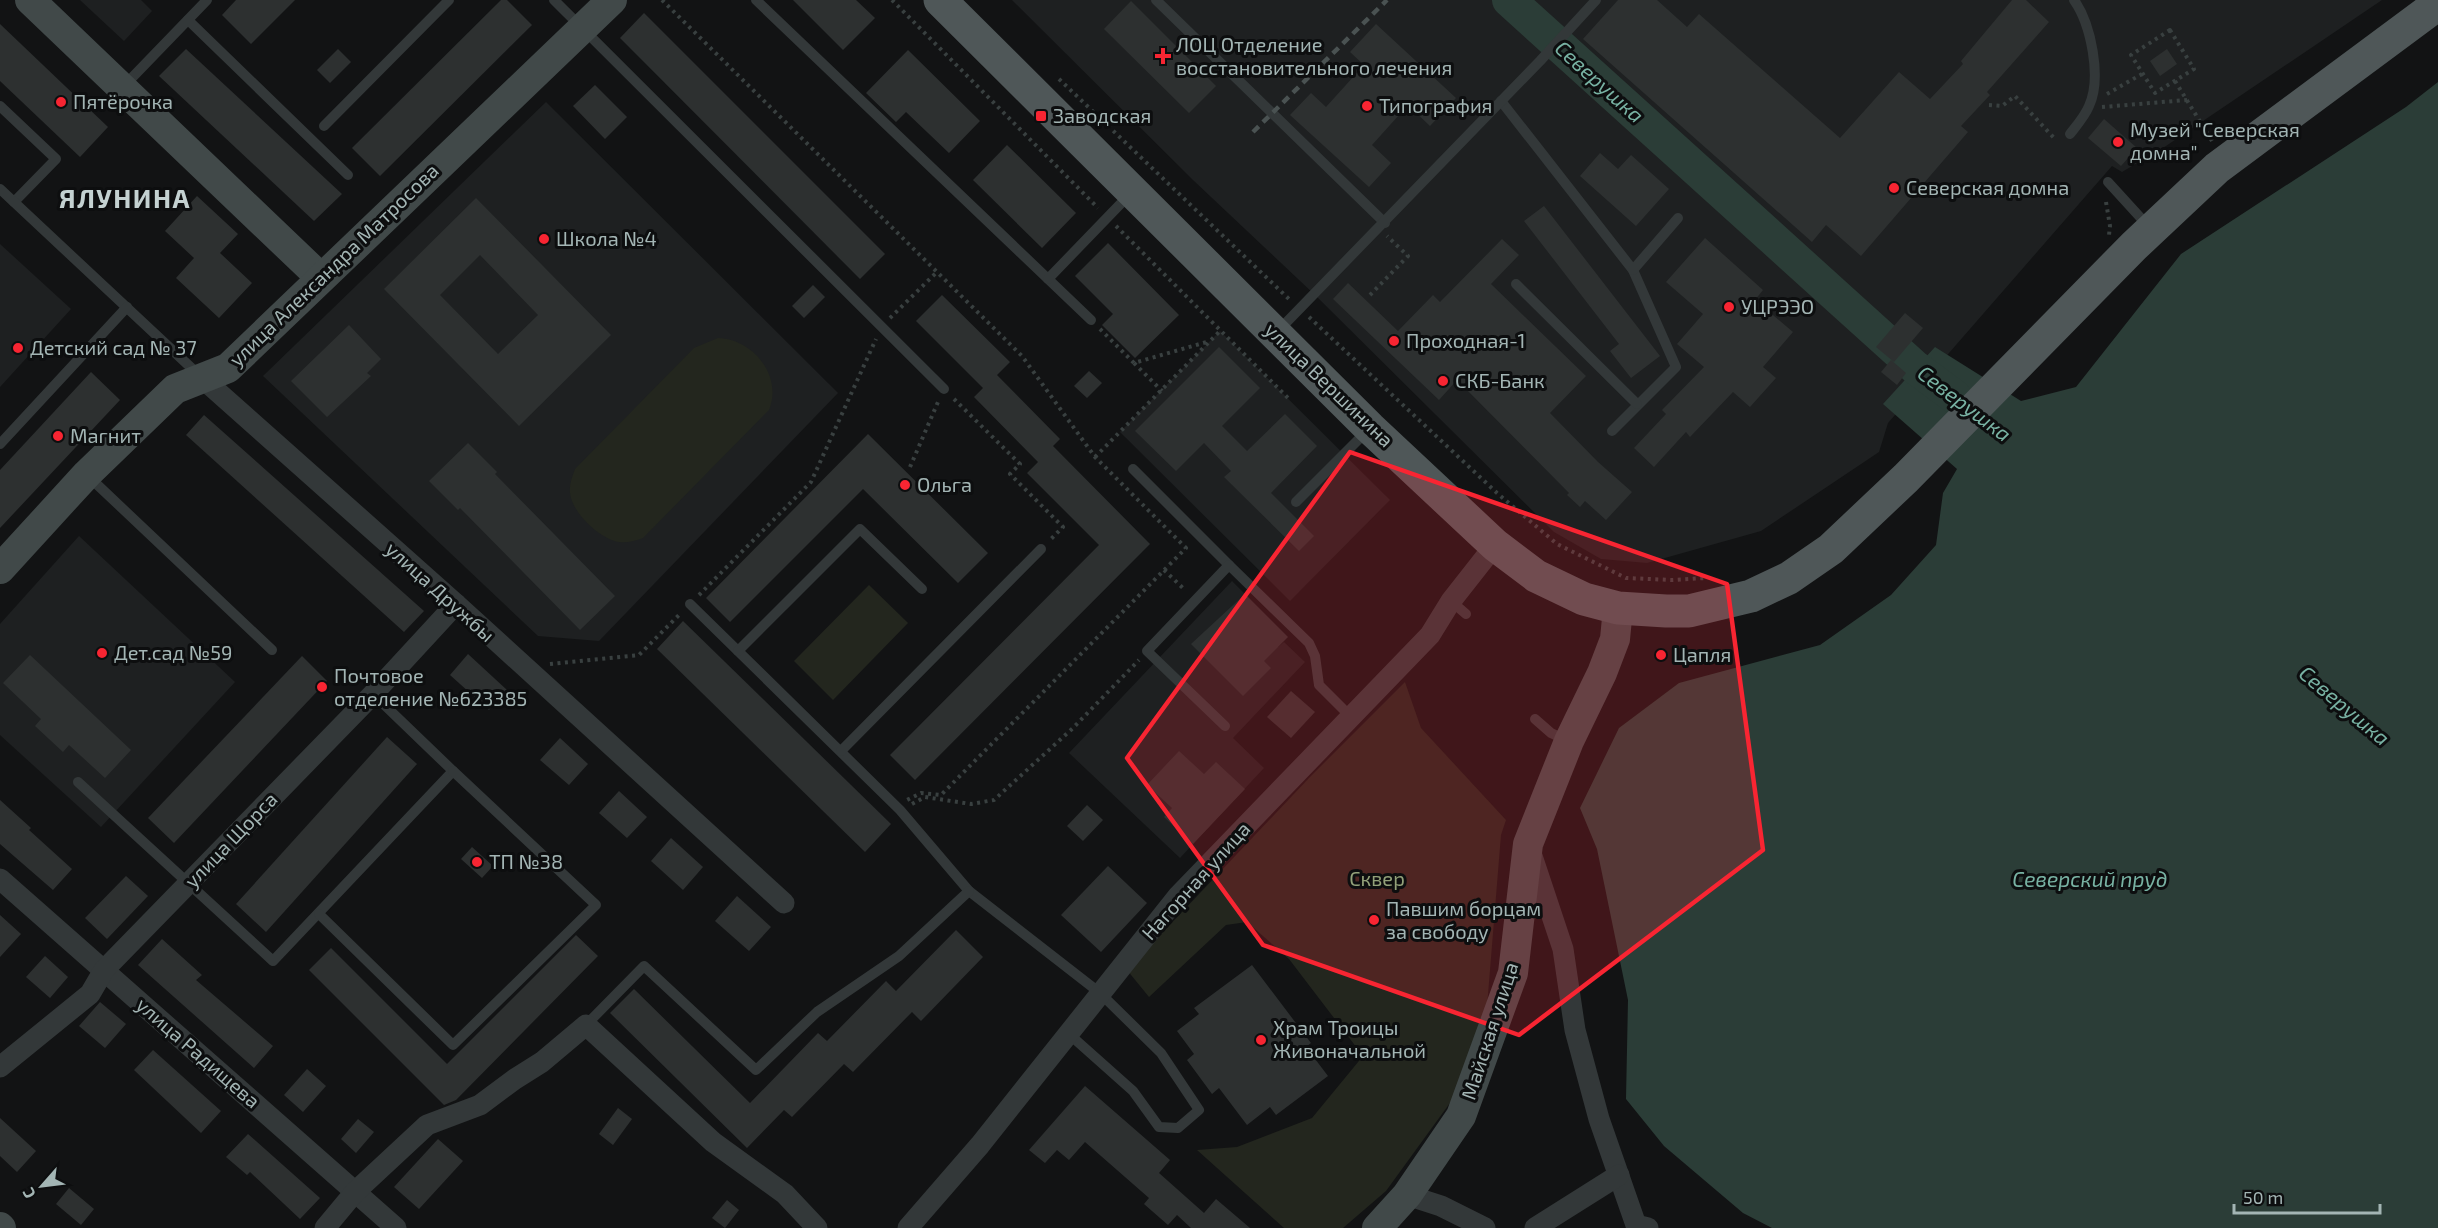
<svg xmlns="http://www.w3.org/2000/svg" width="2438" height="1228" viewBox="0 0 2438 1228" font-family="'Exo 2',sans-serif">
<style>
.built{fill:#1e2021}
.green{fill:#23261e}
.water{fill:#2b3d37}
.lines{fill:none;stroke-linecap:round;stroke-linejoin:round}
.river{stroke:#2b3d37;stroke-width:34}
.building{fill:#2d3030;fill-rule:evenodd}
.path{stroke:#394040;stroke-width:4;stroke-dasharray:3 4.5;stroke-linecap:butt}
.lane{stroke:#333839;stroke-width:10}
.street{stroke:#333839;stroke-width:21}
.secondary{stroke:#414949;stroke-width:30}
.primary{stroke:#4f5758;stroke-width:33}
.rail{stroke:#4a5252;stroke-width:4.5;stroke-dasharray:8 6;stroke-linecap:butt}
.marked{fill:#f82532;fill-opacity:0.2;stroke:#f82532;stroke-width:4.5;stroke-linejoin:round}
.poi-dot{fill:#f82532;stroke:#0d0e0f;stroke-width:2}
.labels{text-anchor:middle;stroke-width:6;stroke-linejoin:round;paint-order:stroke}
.poi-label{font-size:20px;fill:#a3b5b4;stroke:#0d0e0f;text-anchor:start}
.street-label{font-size:20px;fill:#a3b5b4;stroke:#0d0e0f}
.park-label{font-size:20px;fill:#93a179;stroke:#0d0e0f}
.water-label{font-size:21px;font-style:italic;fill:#78b2a3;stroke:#0d0e0f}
.district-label{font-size:26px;font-weight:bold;letter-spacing:1.5px;fill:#c4d1d1;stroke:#0d0e0f}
</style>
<rect width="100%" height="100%" fill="#121314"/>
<!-- built -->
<g class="built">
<polygon points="80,0 141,0 152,11 124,41"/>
<polygon points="1012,0 2382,0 2166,146 2122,172 2112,166 1888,423 1879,452 1761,531 1647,563 1601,559 1554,532 1315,295 1193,180"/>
<polygon points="546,102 838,393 599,641 538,636 263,376"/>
<polygon points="0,244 71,309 0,387"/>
<polygon points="1220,331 1390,500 1290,601 1120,432"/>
<polygon points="79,536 235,682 101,827 0,735 0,624"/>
<polygon points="1232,581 1245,594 1235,604 1278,647 1284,642 1305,662 1233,738 1264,768 1180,858 1069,753"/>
</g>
<!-- green -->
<g class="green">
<path d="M718,338C753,339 783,376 769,410L643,538C635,541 627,543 619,542C600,539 572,513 570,493C569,485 572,477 575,469L694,348Z"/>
<polygon points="869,585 908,623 833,700 794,661"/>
<polygon points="1405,682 1421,728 1506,820 1501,835 1487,1007 1455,1096 1386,1191 1343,1228 1284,1228 1197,1150 1237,1147 1312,1118 1363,1056 1289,959 1247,922 1226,925 1149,997 1127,970 1309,778"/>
</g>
<!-- water -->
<polygon class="water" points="2438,82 2438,1228 1772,1228 1743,1213 1664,1146 1626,1099 1628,1000 1597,849 1580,808 1619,728 1679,683 1820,645 1891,595 1936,545 1943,493 1957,469 1883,404 1935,347 2021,401 2076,387 2181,254 2406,107"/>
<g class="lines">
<!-- river -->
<polyline class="river" points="1509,0 1916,368 1955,397"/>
</g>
<!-- building -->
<g class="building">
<polygon points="236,0 295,0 251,44 222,15"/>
<polygon points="501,0 507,0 532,25 380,176 352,148"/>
<polygon points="793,0 856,0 875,18 843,50"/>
<polygon points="1618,0 1657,0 1687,27 1699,14 1840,138 1899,72 1930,99 1963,64 1961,61 2012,0 2026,0 2049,22 1987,92 1990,95 1961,126 1968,132 1861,256 1826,225 1812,242 1583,39"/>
<polygon points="1131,1 1216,86 1189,113 1104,29"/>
<polygon points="644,13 885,254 860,279 620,38"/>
<polygon points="0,24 108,127 80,157 0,81"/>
<polygon points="1376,24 1456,98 1430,126 1408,105 1372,145 1391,163 1369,187 1290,115 1311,93 1326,107 1364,65 1350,52"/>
<polygon points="186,49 342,194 314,221 159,76"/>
<polygon points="338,49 351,62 330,83 317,70"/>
<polygon points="2167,49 2177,64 2160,76 2150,61"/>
<polygon points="908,50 980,121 949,153 906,112 896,122 866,93"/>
<polygon points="595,85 627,117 605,139 573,106"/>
<polygon points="2104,119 2137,148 2121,166 2088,138"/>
<polygon points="1007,145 1076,213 1042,248 973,180"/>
<polygon points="1600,153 1618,169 1631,155 1669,189 1636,226 1580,176"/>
<polygon points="197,196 238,234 220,253 252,283 219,318 176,278 194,258 165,231"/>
<path d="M476,198L611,335L519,426L384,289ZM480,255L538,315L498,354L440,295Z"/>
<polygon points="1544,206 1660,356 1631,378 1610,351 1619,344 1524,221"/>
<polygon points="1705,238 1763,290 1755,300 1793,332 1763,367 1776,378 1750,407 1733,392 1690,437 1686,432 1654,467 1634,448 1666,414 1662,410 1704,367 1677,344 1703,314 1666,282"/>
<polygon points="1502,239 1519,255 1491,284 1586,376 1550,413 1598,462 1632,492 1606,520 1585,501 1580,507 1567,495 1569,493 1457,380 1439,400 1333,299 1348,283 1398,331 1433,295 1440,302"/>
<polygon points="1108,243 1179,315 1135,358 1102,325 1113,314 1075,276"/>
<polygon points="813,285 825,297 804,318 792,306"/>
<polygon points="942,295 1010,362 997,375 1060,439 1053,446 1150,544 915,780 890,755 1099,545 1027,473 1038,462 974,397 983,388 916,321"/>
<polygon points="1905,313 1923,328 1894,362 1876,347"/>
<polygon points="349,325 381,359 367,373 371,376 327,417 291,381"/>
<polygon points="1219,347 1260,388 1222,426 1247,451 1285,414 1317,446 1271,493 1314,536 1299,551 1224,477 1231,471 1204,443 1176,471 1135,431"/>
<polygon points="1891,360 1906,373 1897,385 1881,372"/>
<polygon points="1089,371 1102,383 1087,398 1074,386"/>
<polygon points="91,372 120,400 0,528 0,470"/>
<polygon points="204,415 424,611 404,632 186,435"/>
<polygon points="868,434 988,553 958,583 863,489 730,622 706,598"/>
<polygon points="468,443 497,472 495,474 615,596 580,630 460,508 458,510 429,481"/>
<polygon points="1245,594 1288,637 1264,661 1271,668 1243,696 1191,644"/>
<polygon points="683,621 891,824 865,852 657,649"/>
<polygon points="468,654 507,690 489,710 450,675"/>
<polygon points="30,655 131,750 105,778 69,745 63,752 35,726 41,719 3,683"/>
<polygon points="302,656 327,681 174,843 148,818"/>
<polygon points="1291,691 1315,712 1291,738 1267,717"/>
<polygon points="387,737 417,764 266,932 236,904"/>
<polygon points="560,738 588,764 569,785 540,760"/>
<polygon points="1179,751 1204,774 1216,762 1245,789 1193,844 1164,817 1172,808 1147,785"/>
<polygon points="619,791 647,817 627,838 599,813"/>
<polygon points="0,800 31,828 29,830 72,869 53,890 0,844"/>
<polygon points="1087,805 1103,820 1083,841 1067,826"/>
<polygon points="671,838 703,867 683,890 651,861"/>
<polygon points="472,847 493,866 482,878 461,859"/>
<polygon points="1108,866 1147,903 1101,952 1061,915"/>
<polygon points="126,876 148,896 107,939 85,918"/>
<polygon points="737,896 771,927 749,951 715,921"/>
<polygon points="0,915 21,934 0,957"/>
<polygon points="956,930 983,957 921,1021 912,1012 853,1072 844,1064 792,1117 784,1110 747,1148 610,1013 634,989 750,1103 818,1033 827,1041 886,981 896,991"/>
<polygon points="576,935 598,956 456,1100 444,1105 309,970 331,948 447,1064"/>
<polygon points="162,939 202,975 196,980 273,1046 254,1068 138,965"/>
<polygon points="45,956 68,977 50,998 26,977"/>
<polygon points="1252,965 1311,1043 1306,1047 1328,1076 1276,1115 1270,1107 1247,1125 1219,1088 1212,1094 1187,1060 1194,1054 1177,1031 1199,1014 1194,1008"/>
<polygon points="100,1002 126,1024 105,1048 79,1026"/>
<polygon points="153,1050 221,1111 201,1133 134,1070"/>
<polygon points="307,1069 326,1086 303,1112 284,1095"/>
<polygon points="1085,1086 1170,1160 1159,1173 1204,1213 1216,1199 1250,1228 1191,1228 1177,1215 1168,1225 1144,1204 1149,1198 1085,1142 1069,1160 1057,1150 1045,1163 1029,1150"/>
<polygon points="618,1108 632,1119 613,1145 599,1134"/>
<polygon points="0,1118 36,1151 17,1172 0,1156"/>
<polygon points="358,1119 374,1132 356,1153 341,1139"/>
<polygon points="248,1134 320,1198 300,1219 250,1172 247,1175 226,1157"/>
<polygon points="438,1139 463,1161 419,1209 394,1187"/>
<polygon points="69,1188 94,1209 81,1225 56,1204"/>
<polygon points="727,1200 739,1210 725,1228 712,1218"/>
</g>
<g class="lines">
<!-- path -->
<g class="path">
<polyline points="662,0 1022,356 1095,457 1186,548 941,795 921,793 907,800"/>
<polyline points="892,0 1098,208"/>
<polygon points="2170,30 2194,69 2155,93 2131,55"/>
<polyline points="1059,79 1290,300"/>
<polyline points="2175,81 2212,141"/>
<polyline points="2107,94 2142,74"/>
<polyline points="1989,105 2002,106 2015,96 2056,140"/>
<polyline points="2102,107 2187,100"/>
<polyline points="2106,202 2110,226 2109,235"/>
<polyline points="1116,226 1291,401"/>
<polyline points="1370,295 1408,256 1387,236"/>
<polyline points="1309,317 1497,493 1557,544 1626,578 1672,580 1706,578"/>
<polyline points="890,318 937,272"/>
<polyline points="1100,329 1134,363 1210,341"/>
<polyline points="1134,363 1162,391"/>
<polyline points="954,399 1020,464 1010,474 1063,527 1050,540"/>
<polyline points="1095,457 1220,331"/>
<polyline points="910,467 938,402"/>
<polyline points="1164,570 1185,590"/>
<polyline points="699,595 811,482 876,339"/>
<polyline points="550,664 639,655 681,613"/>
<polyline points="912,804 925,797 971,804 994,800 1073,728 1139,660"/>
</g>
<!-- lane -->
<g class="lane">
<polyline points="554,0 944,389"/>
<polyline points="756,0 1091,320"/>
<polyline points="1156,0 1385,223"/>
<polyline points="188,20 348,175"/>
<polyline points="124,86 207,0"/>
<polyline points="1501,101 1633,270 1676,367 1612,431"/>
<polyline points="0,106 56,159 14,202"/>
<polyline points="324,126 449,0"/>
<path d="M2070,134C2077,125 2085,116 2089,106C2102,78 2091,24 2074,0"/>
<polyline points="2108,182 2149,227"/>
<polyline points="0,189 200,376"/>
<polyline points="1633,270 1678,218"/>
<polyline points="1048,279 1131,193"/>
<polyline points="1516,284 1637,404"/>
<polyline points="1278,331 1540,61 1596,0"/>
<polyline points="0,444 127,307"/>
<polyline points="1133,469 1229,565"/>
<polyline points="87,475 272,650"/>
<polyline points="1296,502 1368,430"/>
<polyline points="1451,601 1466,614"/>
<polyline points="690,604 900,810 969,891 1100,993 1161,1053 1199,1110 1178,1128 1159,1127 1133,1091 1069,1034"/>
<polyline points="738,651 860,529 922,589"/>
<polyline points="1535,719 1551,733 1568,741"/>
<polyline points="1225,726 1147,651 1229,565 1309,643 1315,656 1319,685 1350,716"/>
<polyline points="841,751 1041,549"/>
<polyline points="78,782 273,961 453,771 373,694"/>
<polyline points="319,914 453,1045 596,905 453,771"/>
<polyline points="586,1025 644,966 756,1070 817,1012 899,956 969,891"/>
</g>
<!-- street -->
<g class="street">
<polyline points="202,378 456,604 784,903"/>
<polyline points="1530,850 1563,949 1575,1030 1599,1119 1636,1225 1648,1228"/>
<polyline points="0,879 396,1228"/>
<polyline points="0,1067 90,994 104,970 373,694 456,604"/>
<polyline points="1407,1195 1441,1206 1485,1228"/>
<polyline points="325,1228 355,1192 427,1125 480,1105 515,1079 542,1062 586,1025 713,1142 785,1194 817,1228"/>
<polyline points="908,1228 980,1145 1178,896 1430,635 1451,601 1495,545"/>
<polyline points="1535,1228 1619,1175"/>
</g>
<!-- secondary -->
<g class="secondary">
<polyline points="30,0 321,278"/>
<polyline points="0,569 87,474 175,389 228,368 612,0"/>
<polyline points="0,1227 1,1228"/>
<polyline points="1377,1228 1407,1195 1461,1116 1513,973 1528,844 1569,741 1602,673 1615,639 1618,608"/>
</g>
<!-- primary -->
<polyline class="primary" points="940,0 1370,428 1495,545 1536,576 1584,599 1618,608 1666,611 1689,611 1751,596 1789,578 1831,549 1906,478 2134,246 2217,168 2438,4"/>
<!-- rail -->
<polyline class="rail" points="1253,132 1387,0"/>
</g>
<!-- marked area -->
<path class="marked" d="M1350,452L1727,584L1763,850L1519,1035L1263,945L1127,758Z"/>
<!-- markers -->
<g class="poi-dot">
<path d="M1160 47h6v6h6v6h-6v6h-6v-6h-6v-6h6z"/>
<circle cx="61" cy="102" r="6"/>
<circle cx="1367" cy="106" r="6"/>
<rect x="1035" y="110" width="12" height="12" rx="3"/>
<circle cx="2118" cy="142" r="6"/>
<circle cx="1894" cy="188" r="6"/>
<circle cx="544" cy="239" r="6"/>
<circle cx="1729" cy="307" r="6"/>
<circle cx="1394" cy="341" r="6"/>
<circle cx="18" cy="348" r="6"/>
<circle cx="1443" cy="381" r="6"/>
<circle cx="58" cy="436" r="6"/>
<circle cx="905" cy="485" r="6"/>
<circle cx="102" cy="653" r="6"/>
<circle cx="1661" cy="655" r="6"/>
<circle cx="322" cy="687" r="6"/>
<circle cx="477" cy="862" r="6"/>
<circle cx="1374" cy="920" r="6"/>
<circle cx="1261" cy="1040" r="6"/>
</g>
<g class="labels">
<!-- poi labels -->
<g class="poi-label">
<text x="1176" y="52">ЛОЦ Отделение<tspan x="1176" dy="23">восстановительного лечения</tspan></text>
<text x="73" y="109">Пятёрочка</text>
<text x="1379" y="113">Типография</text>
<text x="1053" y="123">Заводская</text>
<text x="2130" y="137">Музей "Северская<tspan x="2130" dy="23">домна"</tspan></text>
<text x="1906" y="195">Северская домна</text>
<text x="556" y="246">Школа №4</text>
<text x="1741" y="314">УЦРЭЭО</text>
<text x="1406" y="348">Проходная-1</text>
<text x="30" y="355">Детский сад № 37</text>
<text x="1455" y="388">СКБ-Банк</text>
<text x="70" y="443">Магнит</text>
<text x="917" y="492">Ольга</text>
<text x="114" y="660">Дет.сад №59</text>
<text x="1673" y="662">Цапля</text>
<text x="334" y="683">Почтовое<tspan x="334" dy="23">отделение №623385</tspan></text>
<text x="489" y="869">ТП №38</text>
<text x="1386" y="916">Павшим борцам<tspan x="1386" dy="23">за свободу</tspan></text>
<text x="1273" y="1035">Храм Троицы<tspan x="1273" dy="23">Живоначальной</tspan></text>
</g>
<!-- street labels -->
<g class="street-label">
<text transform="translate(334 265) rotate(-44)" y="7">улица Александра Матросова</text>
<text transform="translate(1329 385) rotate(44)" y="7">улица Вершинина</text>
<text transform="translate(440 592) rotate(42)" y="7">улица Дружбы</text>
<text transform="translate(231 840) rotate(-46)" y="7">улица Щорса</text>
<text transform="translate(1196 881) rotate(-48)" y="7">Нагорная улица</text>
<text transform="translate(1490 1031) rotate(-72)" y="7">Майская улица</text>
<text transform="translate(198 1053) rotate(41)" y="7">улица Радищева</text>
</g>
<!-- park labels -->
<g class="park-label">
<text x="1377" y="886">Сквер</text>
</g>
<!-- water labels -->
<g class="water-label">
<text transform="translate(1599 82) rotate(42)" y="7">Северушка</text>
<text transform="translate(1964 404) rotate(37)" y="7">Северушка</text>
<text transform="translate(2344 706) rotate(40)" y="7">Северушка</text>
<text x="2090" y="887">Северский пруд</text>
</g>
<!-- district labels -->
<g class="district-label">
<text x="125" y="208">ЯЛУНИНА</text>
</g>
</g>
<!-- north arrow -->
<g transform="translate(42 1186) rotate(242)" stroke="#0d0e0f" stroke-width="4.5" paint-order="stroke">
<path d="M0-4.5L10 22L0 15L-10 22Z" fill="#a3b5b4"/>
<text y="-9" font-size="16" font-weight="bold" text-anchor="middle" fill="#a3b5b4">С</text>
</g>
<!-- scale -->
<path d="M2234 1204v9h146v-9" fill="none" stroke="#a3b5b4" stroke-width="3"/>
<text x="2243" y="1204" font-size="18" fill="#a3b5b4" stroke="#0d0e0f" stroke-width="4.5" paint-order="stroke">50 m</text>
</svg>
